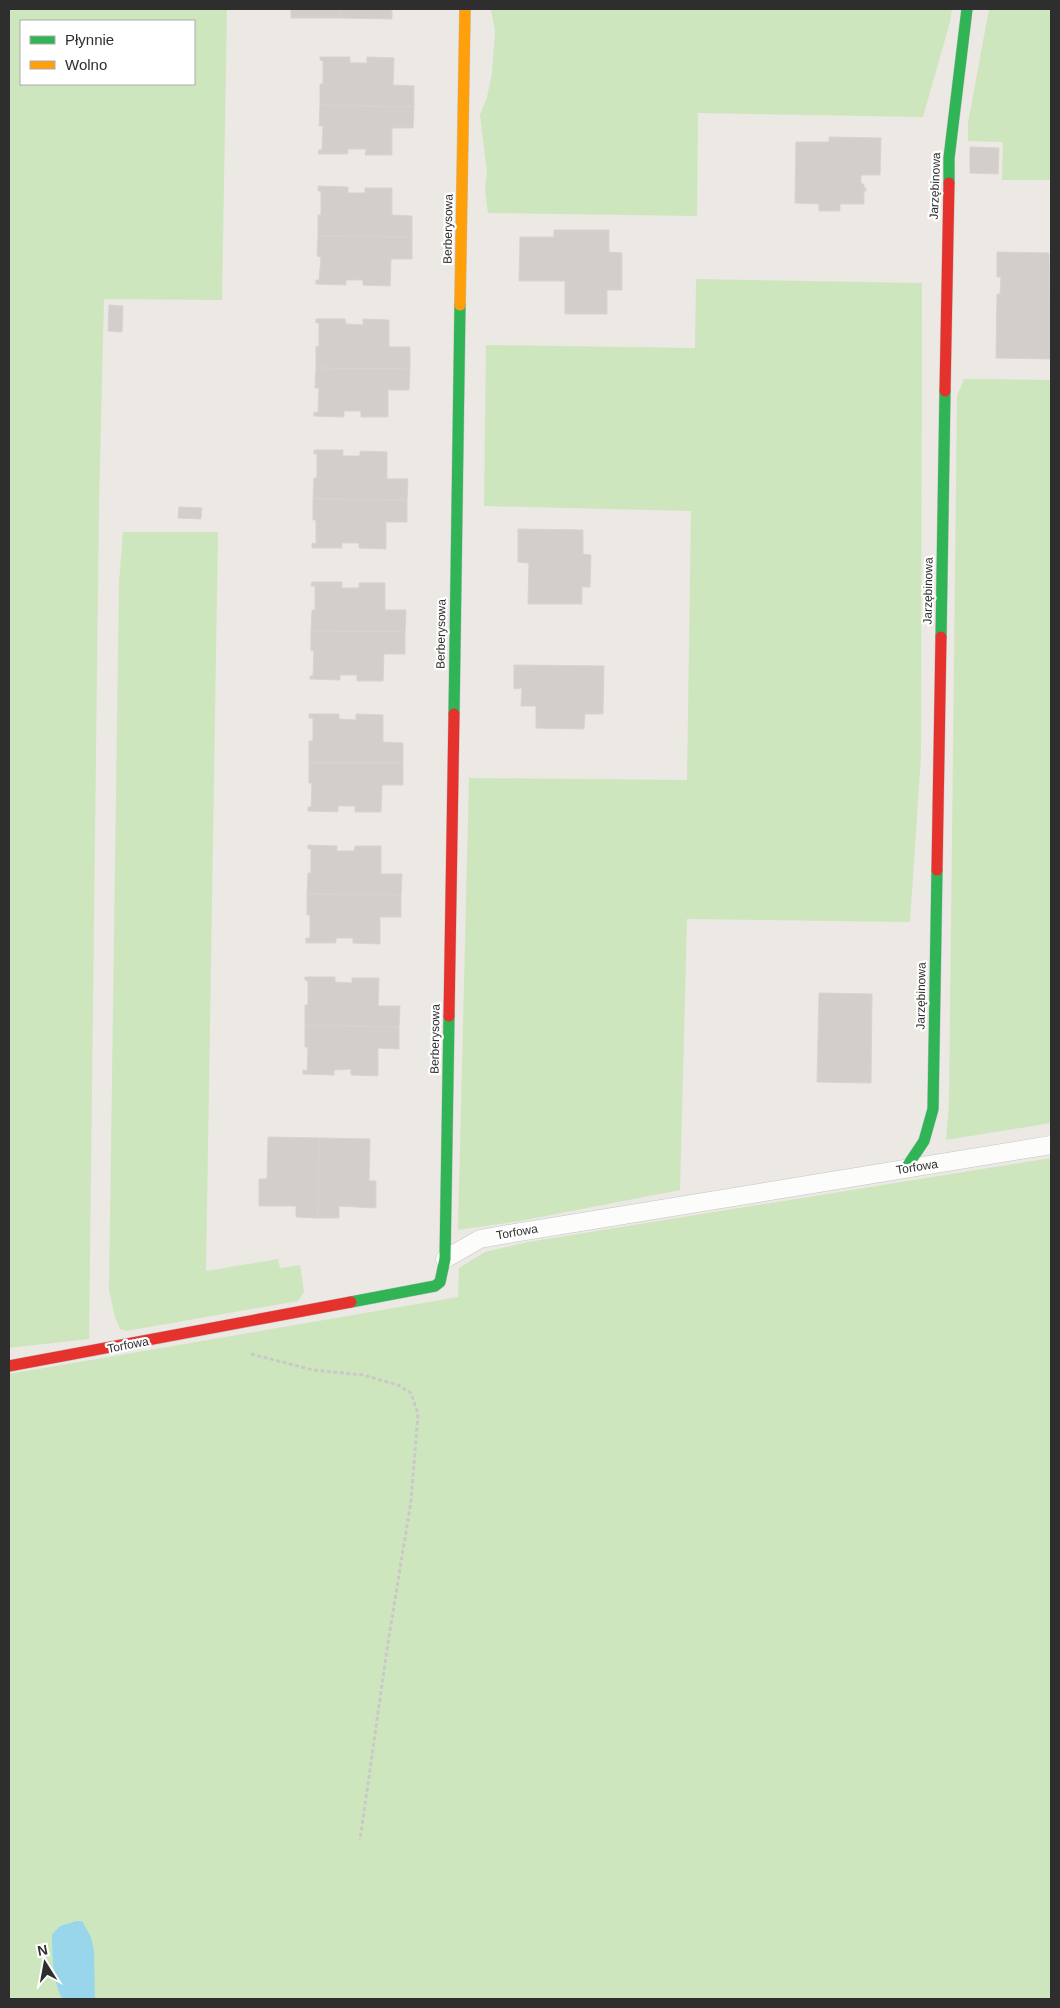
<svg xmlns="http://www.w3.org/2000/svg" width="1060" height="2008" viewBox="0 0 1060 2008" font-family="Arial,sans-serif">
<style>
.green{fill:#cee6be;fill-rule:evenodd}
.water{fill:#99d6ec}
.building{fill:#d1cecb;stroke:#d7d4d0}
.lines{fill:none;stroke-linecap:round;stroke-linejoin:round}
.lane-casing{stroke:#c5c4c5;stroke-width:19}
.fast-casing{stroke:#c5c4c5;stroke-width:12}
.slow-casing{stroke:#c5c4c5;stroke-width:12}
.jam-casing{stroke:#c5c4c5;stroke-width:12}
.path{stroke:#c9c9c8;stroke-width:3;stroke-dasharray:4 2.5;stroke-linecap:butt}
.lane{stroke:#fcfcfb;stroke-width:18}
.fast{stroke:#30b455;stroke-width:11}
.slow{stroke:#ff9f0a;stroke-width:11}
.jam{stroke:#e5322d;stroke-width:11}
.labels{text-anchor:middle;stroke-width:4.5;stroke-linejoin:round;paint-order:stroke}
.street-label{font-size:12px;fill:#2e2e2e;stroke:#fff}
</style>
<rect width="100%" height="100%" fill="#ece8e4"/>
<!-- green -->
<g class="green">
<path d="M9,9H227L222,300L104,299L99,505L89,1339L9,1348ZM21,21H194V84H21Z"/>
<polygon points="491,9 952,9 950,22 923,117 698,113 697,216 488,213 485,190 487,173 480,115 487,97 492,73 495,32"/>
<polygon points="989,9 1051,9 1051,180 1002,180 1003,142 968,141 968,123"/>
<polygon points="696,279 922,283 921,756 910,922 687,919 680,1190 520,1221 458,1230 469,778 687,780 691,511 484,506 486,345 695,348"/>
<polygon points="964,379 1051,380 1051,1123 946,1140 949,1103 957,396"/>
<polygon points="123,532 218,532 206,1271 278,1259 280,1268 300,1265 304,1292 298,1301 126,1331 120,1329 115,1317 109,1290 119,582"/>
<path d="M1051,1158V1999H95L94,1981L76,1921L60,1926L52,1934C52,1955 52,1980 62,1999H9V1374L458,1297L459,1268L485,1252L528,1242Z"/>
</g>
<!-- water -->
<path class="water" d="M76,1921H82L91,1937L94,1951L95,1999H62C52,1980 52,1955 52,1934L60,1926Z"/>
<!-- building -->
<g class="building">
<rect x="291" y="9" width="49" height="9"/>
<polygon points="340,9 392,9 392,19 340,18"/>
<polygon points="320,57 350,57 350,63 367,63 367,57 394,58 393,85 414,86 414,107 320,105 320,84 323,84 323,61 320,60"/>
<polygon points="320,105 414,107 413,128 392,128 392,155 365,155 366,149 348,149 348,154 318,154 319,150 322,150 323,126 319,126"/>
<polygon points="829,137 881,138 880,175 861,175 861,184 864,184 864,188 866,188 866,191 864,191 864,204 840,204 840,211 819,211 819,204 795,203 796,142 829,142"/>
<polygon points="970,147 999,148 998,174 970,173"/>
<polygon points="318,186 348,187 348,193 365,193 365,188 392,188 392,215 412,216 412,237 318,236 318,215 321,215 321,191 318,191"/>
<polygon points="554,230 609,230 609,252 622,253 622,290 607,290 607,314 565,314 565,281 519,281 520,237 554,237"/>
<polygon points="318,236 412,237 412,259 391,259 390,286 363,285 363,280 346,280 346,285 316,284 316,280 319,280 321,257 317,256"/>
<polygon points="997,252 1049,253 1051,359 996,358 997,294 1000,294 1001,277 997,277"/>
<polygon points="109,305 123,306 122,332 108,331"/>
<polygon points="316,319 345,319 346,324 363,325 363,319 389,320 389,347 410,347 410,369 316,368 316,346 319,347 319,323 316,323"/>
<polygon points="316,368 410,369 409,390 388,390 388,417 361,417 361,411 344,411 344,417 314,416 314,412 318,413 319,388 315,388"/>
<polygon points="314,450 343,450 343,456 360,456 360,451 387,452 387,479 408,479 407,500 313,499 314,478 317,478 317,454 314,454"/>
<polygon points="313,499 407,500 407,522 386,522 386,549 359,548 359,543 342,543 342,548 312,548 312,543 316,544 316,520 313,520"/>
<polygon points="179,507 202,508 201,519 178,518"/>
<polygon points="518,529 583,530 583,554 591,555 590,587 582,587 582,604 528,604 529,563 518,562"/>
<polygon points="312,582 342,582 342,588 359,588 359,583 385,583 385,610 406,610 405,632 311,631 312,610 315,610 315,586 311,586"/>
<polygon points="311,631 405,632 405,654 384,654 383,681 357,681 357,675 340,675 340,680 310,679 310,676 313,676 314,651 311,651"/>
<polygon points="514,665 604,666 603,714 585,714 584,729 536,728 536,706 521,706 522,688 514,689"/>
<polygon points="309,714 339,714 339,719 356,720 356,714 383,715 383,742 403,743 403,763 309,763 309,741 313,741 313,718 309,718"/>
<polygon points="309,763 403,763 403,785 382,785 381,812 355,812 355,806 338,806 338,812 308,811 308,807 311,807 312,783 309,783"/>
<polygon points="308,845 337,846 337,851 354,851 355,846 381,846 381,874 402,874 401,895 307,894 308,873 311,873 311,849 308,849"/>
<polygon points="307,894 401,895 401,917 380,917 380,944 353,943 353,938 336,938 336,943 306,943 306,938 310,938 310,915 307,915"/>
<polygon points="305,977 335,977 335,982 352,983 352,978 379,978 378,1006 400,1006 399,1027 305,1025 305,1005 308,1005 308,981 305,980"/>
<polygon points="819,993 872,994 871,1083 817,1082"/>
<polygon points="305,1025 399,1027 399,1049 378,1048 378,1076 351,1075 351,1069 334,1070 334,1075 303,1074 303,1070 307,1071 308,1047 305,1047"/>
<polygon points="268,1137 319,1138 318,1218 296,1217 296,1206 259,1206 259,1179 267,1179"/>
<polygon points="319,1138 370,1139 369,1181 376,1181 376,1208 339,1206 339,1218 318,1218"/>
</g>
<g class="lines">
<defs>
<polyline id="lane" points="445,1259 480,1239 514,1233 1051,1145"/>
<g id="fast">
<polyline points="949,183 949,158 967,9"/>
<polyline points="941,637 945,391"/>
<polyline points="454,714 460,305"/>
<polyline points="906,1168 924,1141 933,1109 937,870"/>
<polyline points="351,1302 435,1286 440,1282 445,1259 449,1016"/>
</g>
<polyline id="slow" points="460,305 465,9"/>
<g id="jam">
<polyline points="945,391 949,183"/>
<polyline points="937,870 941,637"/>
<polyline points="449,1016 454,714"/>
<polyline points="9,1366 351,1302"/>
</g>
</defs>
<!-- lane casing -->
<use href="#lane" class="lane-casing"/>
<!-- fast casing -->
<use href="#fast" class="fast-casing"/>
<!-- slow casing -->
<use href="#slow" class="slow-casing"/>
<!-- jam casing -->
<use href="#jam" class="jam-casing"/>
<!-- path -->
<polyline class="path" points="251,1354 313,1370 363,1375 398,1385 411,1393 418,1414 411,1501 387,1649 360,1840"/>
<!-- lane -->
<use href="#lane" class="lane"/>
<!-- fast -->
<use href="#fast" class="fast"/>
<!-- slow -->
<use href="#slow" class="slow"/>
<!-- jam -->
<use href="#jam" class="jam"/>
</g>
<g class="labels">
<!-- street labels -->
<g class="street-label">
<text transform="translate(935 186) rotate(-88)" y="4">Jarzębinowa</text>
<text transform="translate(448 229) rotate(-89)" y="4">Berberysowa</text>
<text transform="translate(928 591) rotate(-89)" y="4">Jarzębinowa</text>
<text transform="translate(441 634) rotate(-89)" y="4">Berberysowa</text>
<text transform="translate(921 996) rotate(-89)" y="4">Jarzębinowa</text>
<text transform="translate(435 1039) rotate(-89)" y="4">Berberysowa</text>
<text transform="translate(917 1167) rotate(-9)" y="4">Torfowa</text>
<text transform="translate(517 1232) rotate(-10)" y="4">Torfowa</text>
<text transform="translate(128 1345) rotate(-11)" y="4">Torfowa</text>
</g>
</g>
<!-- border -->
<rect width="1060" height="2008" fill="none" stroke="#2e2e2e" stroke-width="20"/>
<!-- legend -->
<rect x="20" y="20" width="175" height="65" fill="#ffffff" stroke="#ababab"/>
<rect x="30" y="36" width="25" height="8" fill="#30b455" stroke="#ababab"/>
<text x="65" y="45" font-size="15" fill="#2e2e2e">Płynnie</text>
<rect x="30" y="61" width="25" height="8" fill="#ff9f0a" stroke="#ababab"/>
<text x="65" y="70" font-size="15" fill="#2e2e2e">Wolno</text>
<!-- north arrow -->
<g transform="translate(45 1963) rotate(349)" stroke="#ffffff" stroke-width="4" paint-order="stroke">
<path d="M0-4L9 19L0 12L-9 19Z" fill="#2e2e2e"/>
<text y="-8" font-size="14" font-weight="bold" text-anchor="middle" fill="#2e2e2e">N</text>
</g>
</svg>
